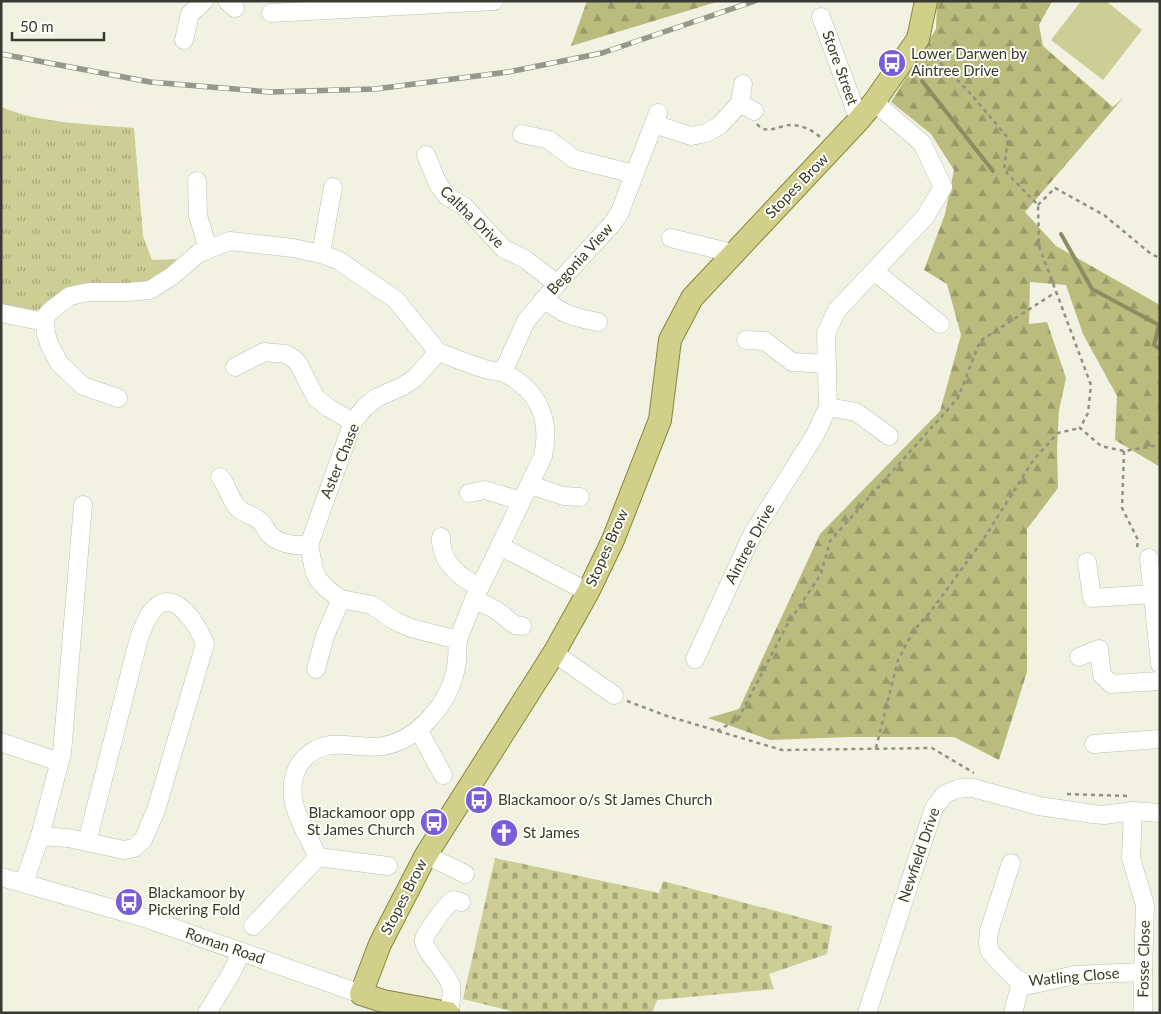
<svg xmlns="http://www.w3.org/2000/svg" width="1161" height="1014" viewBox="0 0 1161 1014" font-family="Lato,sans-serif">
<style>
.grass{fill:url(#grass-tufts)}
.forest{fill:url(#forest-firs)}
.cemetery{fill:url(#cemetery-stones)}
.pitch{fill:#ccce95}
.lines{fill:none;stroke-linecap:round;stroke-linejoin:round}
.stream{stroke:#8c8d60;stroke-width:4}
.minor-casing{stroke:#bebfaf;stroke-width:19}
.major-casing{stroke:#87873a;stroke-width:24}
.path{stroke:#909085;stroke-width:2.5;stroke-dasharray:4 4;stroke-linecap:butt}
.minor{stroke:#fff;stroke-width:18}
.major{stroke:#d0d08b;stroke-width:22}
.rail-casing{stroke:#97978c;stroke-width:5.5}
.rail{stroke:#fefff5;stroke-width:4;stroke-dasharray:11;stroke-linecap:butt}
.labels{text-anchor:middle;stroke-width:4;stroke-linejoin:round;paint-order:stroke}
.poi-label{font-size:15px;fill:#393933;stroke:#fefff5;text-anchor:start}
.street-label{font-size:15px;fill:#393933;stroke:#fefff5}
</style>
<defs>
<pattern id="grass-tufts" width="24" height="20" patternUnits="userSpaceOnUse" patternTransform="scale(1.25)"><rect width="24" height="20" fill="#ccce95"/><path d="M3 7l-1-3M5 7V3M7 7l1-3M15 17l-1-3M17 17v-4M19 17l1-3" fill="none" stroke="#a7a87a"/></pattern>
<pattern id="forest-firs" width="22" height="20" patternUnits="userSpaceOnUse" patternTransform="scale(1.25)"><rect width="22" height="20" fill="#babc7e"/><path d="M5 1l3.5 6h-7zM16 11l3.5 6h-7z" fill="#989a68"/></pattern>
<pattern id="cemetery-stones" width="16" height="16" patternUnits="userSpaceOnUse" patternTransform="scale(1.25)"><rect width="16" height="16" fill="#ccce95"/><path d="M2 7V4a2 2 0 0 1 4 0v3zM10 15v-3a2 2 0 0 1 4 0v3z" fill="#a7a87a"/></pattern>
</defs>
<rect width="100%" height="100%" fill="#f1f2e2"/>
<!-- grass -->
<path class="grass" d="M1,107C42,124 90,124 134,128L143,236L152,260L180,259C167,272 149,284 130,285C109,286 96,279 73,286C61,290 42,310 35,311C25,312 12,306 1,304Z"/>
<!-- forest -->
<g class="forest">
<polygon points="587,1 720,1 571,46"/>
<polygon points="937,1 1052,1 1039,25 1043,46 1113,107 1124,97 1025,212 1056,246 1160,305 1160,467 1115,440 1117,396 1083,334 1066,285 1030,282 1029,324 1047,322 1066,378 1059,410 1057,448 1058,488 1027,529 1027,672 999,760 954,737 849,737 770,740 708,718 739,709 820,534 940,411 961,335 947,284 924,270 945,214 954,170 931,134 891,102 936,29"/>
</g>
<!-- cemetery -->
<polygon class="cemetery" points="495,858 659,893 663,881 832,926 827,954 769,974 774,989 657,1000 652,1013 519,1013 463,999"/>
<!-- pitch -->
<polygon class="pitch" points="1081,1 1106,1 1142,30 1103,80 1051,40"/>
<g class="lines">
<!-- stream -->
<g class="stream">
<polyline points="922,81 993,171"/>
<polyline points="1061,234 1092,289 1159,325 1154,345 1160,349"/>
</g>
<defs>
<g id="minor">
<polyline points="227,1 235,8"/>
<polyline points="271,13 494,1"/>
<polyline points="821,17 859,120"/>
<polyline points="184,40 190,14 204,1"/>
<polyline points="740,103 754,111"/>
<polyline points="654,124 691,136 706,133 719,126 740,103 743,84"/>
<polyline points="522,134 549,140 574,159 634,174"/>
<polyline points="426,155 438,184 447,196 465,207 504,249 525,259 557,284"/>
<polyline points="197,181 198,216 208,249"/>
<polyline points="671,238 732,253"/>
<polyline points="321,254 333,187"/>
<polyline points="874,271 940,324"/>
<path d="M544,299C564,315 573,317 598,322"/>
<polyline points="1,313 45,322"/>
<polyline points="746,340 765,341 792,362 827,364"/>
<polyline points="438,352 415,378 403,386 376,398 365,407 353,422 309,545 314,570 318,579 327,589 341,599 372,605 395,621 411,628 458,640 474,599 500,546"/>
<path d="M438,352C454,358 469,364 485,369C491,371 498,371 504,373C539,390 551,420 543,456L500,546L588,592"/>
<polyline points="235,367 264,352 286,354 293,358 298,363 316,398 329,408 353,422"/>
<polyline points="503,372 526,321 557,284 612,224 619,214 658,113"/>
<polyline points="118,398 83,386 59,363 50,346 46,334 45,322 46,317 49,312 70,296 89,292 129,292 150,290 172,276 199,253 230,241 293,248 321,254 338,260 396,300 438,352"/>
<polyline points="828,407 856,412 889,436"/>
<path d="M220,477C228,486 229,498 237,507C243,514 254,515 260,521C264,524 266,530 269,534C280,545 295,546 309,545"/>
<polyline points="530,485 564,496 580,497"/>
<polyline points="469,493 485,490 521,501"/>
<path d="M441,537C440,561 459,578 480,587"/>
<polyline points="1149,558 1160,664"/>
<polyline points="1087,562 1092,598 1153,594"/>
<polyline points="474,599 496,610 515,625 522,626"/>
<polyline points="554,653 614,695"/>
<polyline points="1079,657 1099,649 1102,675 1111,684 1160,681"/>
<polyline points="695,659 753,533 815,435 828,407 826,333 837,310 925,217 943,187 922,143 874,102"/>
<polyline points="316,669 325,636 341,599"/>
<polyline points="419,731 443,775"/>
<polyline points="1,742 59,762"/>
<polyline points="1094,744 1160,739"/>
<polyline points="1133,811 1131,858 1145,905 1143,972 1143,1013"/>
<path d="M40,836L68,838L124,850L134,848L143,840L156,810L205,644C200,629 176,588 156,607C147,615 143,628 139,638L87,842"/>
<polyline points="426,855 465,874"/>
<polyline points="1011,863 989,931 988,943 990,952 1015,978 1030,985 1075,975 1143,972"/>
<path d="M388,866L318,857C304,827 281,797 299,765C306,754 318,747 330,745C348,743 366,749 383,746C419,740 450,702 456,667C458,659 457,649 458,640"/>
<polyline points="1,877 145,918 361,994"/>
<polyline points="24,883 40,836 62,753 83,505"/>
<polyline points="253,926 318,857"/>
<polyline points="207,1013 233,970 241,951"/>
<path d="M449,1013C450,1004 453,994 451,986C448,974 422,948 424,940C425,934 430,929 433,924C439,915 445,906 453,900L461,902"/>
<polyline points="867,1013 934,808 945,794 957,789 963,788 973,788 1039,806 1093,814 1104,815 1133,811 1160,813"/>
<polyline points="1013,1013 1021,982"/>
</g>
<polyline id="major" points="448,1013 383,1001 361,994 380,944 426,855 554,653 588,592 613,540 660,420 670,340 692,298 859,120 874,102 918,39 926,1"/>
</defs>
<!-- minor casing -->
<use href="#minor" class="minor-casing"/>
<!-- major casing -->
<use href="#major" class="major-casing"/>
<!-- path -->
<g class="path">
<polyline points="929,51 969,92 1008,138 1004,170 1038,205 1039,246 1091,385 1088,413 1080,428 1101,446 1124,451 1160,445"/>
<path d="M757,124C767,136 778,125 791,125C801,125 813,130 820,137"/>
<polyline points="1038,205 1055,188 1104,215 1151,254 1160,258"/>
<polyline points="1124,451 1122,508 1138,540 1137,548"/>
<polyline points="627,701 667,716 782,750 932,748 974,773"/>
<polyline points="717,731 738,719 787,625 821,574 830,541 958,398 980,341 1056,292"/>
<polyline points="876,748 898,660 914,630 931,611 983,540 1034,459 1058,433 1080,428"/>
<polyline points="1067,794 1129,796"/>
</g>
<!-- minor -->
<use href="#minor" class="minor"/>
<!-- major -->
<use href="#major" class="major"/>
<defs>
<polyline id="rail" points="1,54 150,82 270,92 375,89 508,72 602,53 755,1"/>
</defs>
<!-- rail casing -->
<use href="#rail" class="rail-casing"/>
<!-- rail -->
<use href="#rail" class="rail"/>
</g>
<!-- icons -->
<defs>
<symbol id="bus-disc" viewBox="-11 -11 22 22"><circle r="9.5" fill="#785dd8" stroke="#fefff5"/><path d="M-5-6H5V4H4V6H2V4H-2V6H-4V4H-5ZM-3.5-4V0h7V-4ZM-3.5 1.2v1.5H-2V1.2ZM2 1.2v1.5H3.5V1.2Z" fill="#fff"/></symbol>
<symbol id="church-disc" viewBox="-11 -11 22 22"><circle r="9.5" fill="#785dd8" stroke="#fefff5"/><path d="M-1.2-6h2.4v3.5h3.3v2.4h-3.3V6h-2.4V-.1h-3.3v-2.4h3.3Z" fill="#fff"/></symbol>
</defs>
<g fill-rule="evenodd">
<use href="#bus-disc" x="876" y="47" width="32" height="32"/>
<use href="#bus-disc" x="463" y="784" width="32" height="32"/>
<use href="#bus-disc" x="418" y="806" width="32" height="32"/>
<use href="#church-disc" x="488" y="817" width="32" height="32"/>
<use href="#bus-disc" x="113" y="886" width="32" height="32"/>
</g>
<g class="labels">
<!-- poi labels -->
<g class="poi-label">
<text x="911" y="59">Lower Darwen by<tspan x="911" dy="17">Aintree Drive</tspan></text>
<text x="498" y="805">Blackamoor o/s St James Church</text>
<text x="415" y="818" text-anchor="end">Blackamoor opp<tspan x="415" dy="17">St James Church</tspan></text>
<text x="523" y="838">St James</text>
<text x="148" y="898">Blackamoor by<tspan x="148" dy="17">Pickering Fold</tspan></text>
</g>
<!-- street labels -->
<g class="street-label">
<text transform="translate(840 68) rotate(70)" y="5">Store Street</text>
<text transform="translate(797 186) rotate(-46)" y="5">Stopes Brow</text>
<text transform="translate(472 217) rotate(44)" y="5">Caltha Drive</text>
<text transform="translate(580 259) rotate(-48)" y="5">Begonia View</text>
<text transform="translate(340 461) rotate(-68)" y="5">Aster Chase</text>
<text transform="translate(750 544) rotate(-62)" y="5">Aintree Drive</text>
<text transform="translate(607 548) rotate(-66)" y="5">Stopes Brow</text>
<text transform="translate(919 855) rotate(-71)" y="5">Newfield Drive</text>
<text transform="translate(404 897) rotate(-63)" y="5">Stopes Brow</text>
<text transform="translate(225 946) rotate(19)" y="5">Roman Road</text>
<text transform="translate(1144 959) rotate(-89)" y="5">Fosse Close</text>
<text transform="translate(1074 977) rotate(-5)" y="5">Watling Close</text>
</g>
</g>
<!-- border -->
<rect width="1161" height="1014" fill="none" stroke="#393933" stroke-width="5"/>
<!-- scale -->
<path d="M12 32v8h92v-8" fill="none" stroke="#393933" stroke-width="2.5"/>
<text x="20" y="32" font-size="15" fill="#393933" stroke="#fefff5" stroke-width="4" paint-order="stroke">50 m</text>
</svg>
